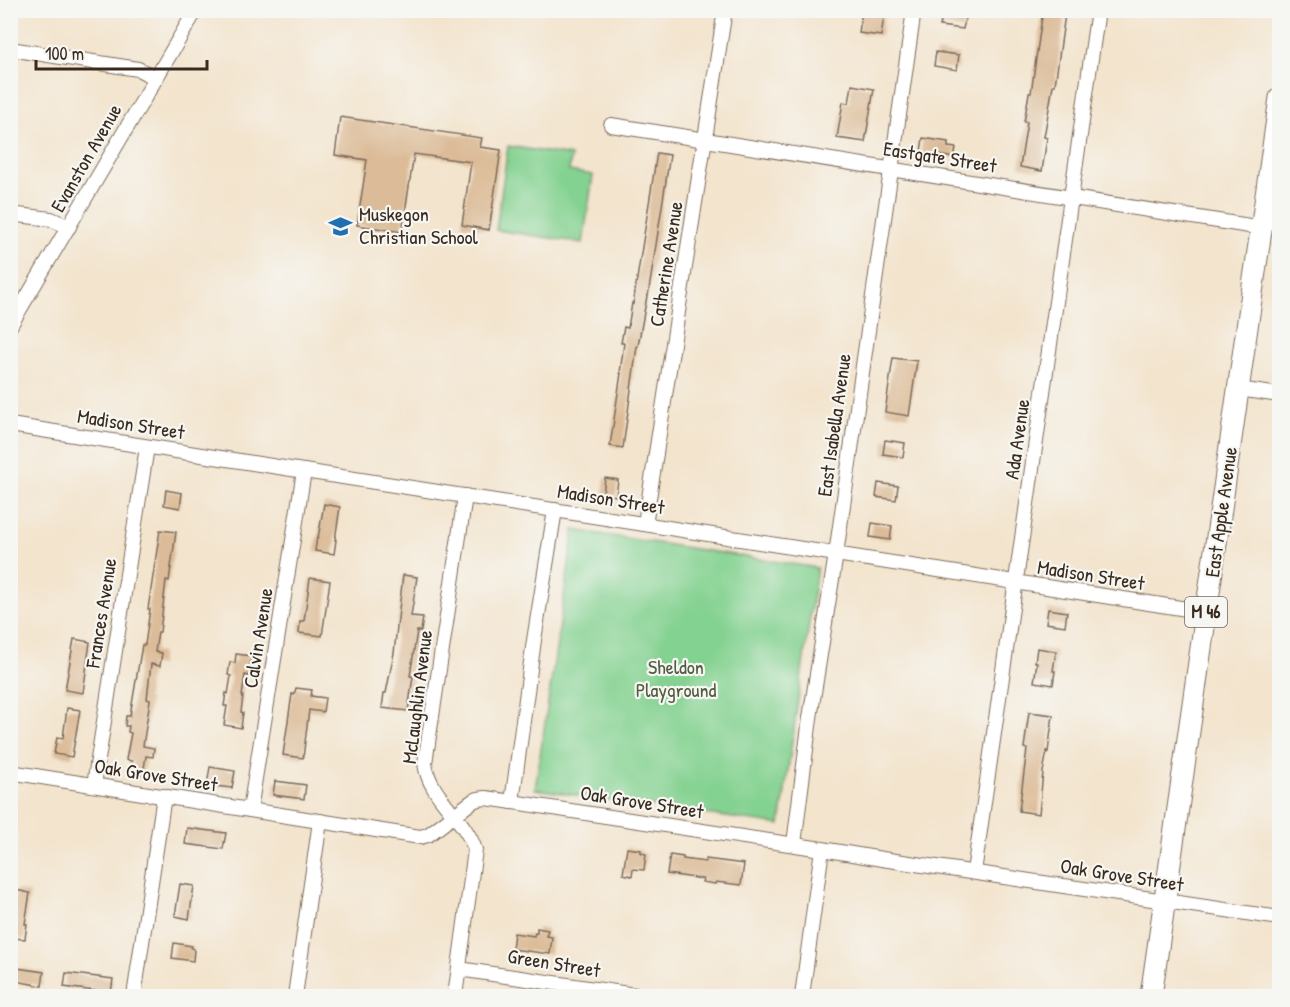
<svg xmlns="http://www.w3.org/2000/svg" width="1290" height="1007" viewBox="0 0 1290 1007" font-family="'Patrick Hand',sans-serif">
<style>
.green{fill:#84d291;stroke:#607e58;stroke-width:1.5}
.building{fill:#dcbc98}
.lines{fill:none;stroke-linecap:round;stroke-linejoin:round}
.minor-casing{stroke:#7b6b5b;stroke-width:16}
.primary-casing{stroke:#7b6b5b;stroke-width:23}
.minor{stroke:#fff;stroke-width:14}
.primary{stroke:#fff;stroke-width:21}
.labels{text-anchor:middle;stroke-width:4.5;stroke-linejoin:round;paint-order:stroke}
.shield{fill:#f6f6f2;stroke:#73675e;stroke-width:1.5}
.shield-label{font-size:18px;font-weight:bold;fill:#3b2a1e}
.street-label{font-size:20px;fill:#3b2a1e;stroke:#f6f6f2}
.poi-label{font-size:20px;fill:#3b2a1e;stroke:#f6f6f2;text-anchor:start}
.park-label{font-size:20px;fill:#515c40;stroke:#f6f6f2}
</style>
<rect width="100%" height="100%" fill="#f6f6f2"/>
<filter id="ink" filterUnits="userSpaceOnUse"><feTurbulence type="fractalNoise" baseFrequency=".0167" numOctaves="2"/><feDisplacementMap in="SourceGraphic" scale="12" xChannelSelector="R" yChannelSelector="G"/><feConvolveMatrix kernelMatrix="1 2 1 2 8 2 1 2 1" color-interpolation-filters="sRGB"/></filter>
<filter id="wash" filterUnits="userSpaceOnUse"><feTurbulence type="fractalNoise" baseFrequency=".008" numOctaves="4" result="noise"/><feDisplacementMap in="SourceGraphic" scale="24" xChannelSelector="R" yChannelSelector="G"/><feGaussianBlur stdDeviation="1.35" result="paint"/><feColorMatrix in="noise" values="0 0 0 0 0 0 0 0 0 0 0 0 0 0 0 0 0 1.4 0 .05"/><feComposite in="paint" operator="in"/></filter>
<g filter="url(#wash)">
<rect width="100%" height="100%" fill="#f3e4cd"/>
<!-- green -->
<g class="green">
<polygon points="508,146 571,156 569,171 593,175 583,243 496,230"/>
<polygon points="574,530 817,568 780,825 535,789"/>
</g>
<g id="blocks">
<!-- building -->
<g class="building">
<polygon points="862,10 885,10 881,36 859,33"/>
<polygon points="1043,10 1065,14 1055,85 1053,85 1044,137 1047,138 1042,171 1020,167 1027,122 1024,122 1029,93 1031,93"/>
<polygon points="943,11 966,15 963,29 940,26"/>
<polygon points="936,52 959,55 957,70 934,66"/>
<polygon points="852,85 874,89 865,142 837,138 843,102 849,103"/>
<polygon points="340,117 482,138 480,147 501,150 489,230 462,225 471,162 414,154 402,232 357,225 367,160 335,155"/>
<polygon points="923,138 948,142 948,147 956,148 954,158 921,152"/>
<polygon points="657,153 670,155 648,296 647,296 638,346 637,346 623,448 610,446 621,373 620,373 624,343 621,343 624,327 628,328 632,303 633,304"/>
<polygon points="893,358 917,361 909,416 885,412"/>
<polygon points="885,440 905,443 903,457 883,454"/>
<polygon points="605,478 618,480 616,496 603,494"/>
<polygon points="878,483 898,486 896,500 876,497"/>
<polygon points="166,490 182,493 180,508 164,505"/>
<polygon points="324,504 340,507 335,540 336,540 334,554 315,551 317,537 318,538"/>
<polygon points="872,523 892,526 890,540 870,537"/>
<polygon points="160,530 176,532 169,581 166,580 160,632 158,632 155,652 162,653 160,666 151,664 147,699 150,700 143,746 154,748 153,757 146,756 143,775 130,773 132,761 126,760 131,733 128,732 129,726 125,726 126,716 130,716 142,645 145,645 150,609 148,609"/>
<polygon points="403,575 417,577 411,616 423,617 421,631 417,631 410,676 413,676 408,711 382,708 384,693 386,693 394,653"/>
<polygon points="310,578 330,581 322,636 299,633 300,621 304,621"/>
<polygon points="1048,609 1067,612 1065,626 1046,623"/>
<polygon points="74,639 90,642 83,693 65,690"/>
<polygon points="1037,648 1056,651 1053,671 1055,671 1053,685 1034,682 1037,662 1035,662"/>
<polygon points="236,654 251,656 249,676 245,675 242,696 243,696 241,712 243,713 241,728 224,725 227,706 224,706 226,693 228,694 231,676 228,675 230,662 235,663"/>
<polygon points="296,688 312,690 311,696 325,698 323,712 309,710 303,758 283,755 292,694 294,695"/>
<polygon points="67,708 80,710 72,757 54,754 57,737 63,738"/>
<polygon points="1029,712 1053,715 1048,752 1047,751 1043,772 1039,814 1019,811 1027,749 1024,748"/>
<polygon points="210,767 235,771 232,788 207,785"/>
<polygon points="275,781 306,785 304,799 273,795"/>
<polygon points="187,828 226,833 223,849 185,844"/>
<polygon points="627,848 641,850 641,853 646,854 644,870 633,869 632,876 623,874"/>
<polygon points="670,855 683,857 683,859 705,862 706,859 744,864 741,885 716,882 715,884 702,882 703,879 667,874"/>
<polygon points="180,884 194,886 189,919 175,916"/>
<polygon points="16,890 30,893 25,924 27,924 25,939 12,938 16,909 13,909"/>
<polygon points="537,928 548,930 546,936 552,937 550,954 512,949 514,933 534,936 535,933 537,933"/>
<polygon points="174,943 192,946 191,948 194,949 193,961 172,958"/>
<polygon points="10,967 44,972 42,986 10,980"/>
<polygon points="66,973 113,979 111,993 64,987"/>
</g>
</g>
</g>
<g filter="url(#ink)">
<use href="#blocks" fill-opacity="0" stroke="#7b6b5b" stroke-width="1.5"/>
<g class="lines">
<defs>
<g id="minor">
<polyline points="10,49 138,69 156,78"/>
<polyline points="611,125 1262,228"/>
<polyline points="10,214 51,219 69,227"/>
<polyline points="10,326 196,10"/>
<polyline points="1238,389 1280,395"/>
<polyline points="10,425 1206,612"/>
<polyline points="645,524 725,10"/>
<polyline points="10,772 420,837 428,835 473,801 478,799 486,798 822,849 882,859 1280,918"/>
<polyline points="94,785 147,447"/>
<polyline points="512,802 534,640 555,510"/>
<polyline points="250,810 304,471"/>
<polyline points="794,844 810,718 836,554 914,10"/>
<polyline points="974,872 1098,10"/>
<polyline points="459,969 642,996"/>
<polyline points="134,996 164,796"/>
<polyline points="295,996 320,821"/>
<path d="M455,996L475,850C465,817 429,798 425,763L465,496"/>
<polyline points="802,996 822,849"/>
</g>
<polyline id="primary" points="1151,996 1280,98"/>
</defs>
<!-- minor casing -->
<use href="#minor" class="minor-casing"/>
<!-- primary casing -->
<use href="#primary" class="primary-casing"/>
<!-- minor -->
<use href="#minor" class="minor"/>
<!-- primary -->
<use href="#primary" class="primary"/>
</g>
</g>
<!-- icons -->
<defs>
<symbol id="school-bare" viewBox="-9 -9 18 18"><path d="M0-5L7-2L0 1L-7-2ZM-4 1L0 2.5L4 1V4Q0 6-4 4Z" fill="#1f6fb2" stroke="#f6f6f2" stroke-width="2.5" paint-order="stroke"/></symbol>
</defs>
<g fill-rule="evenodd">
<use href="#school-bare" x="324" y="210" width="33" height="33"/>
</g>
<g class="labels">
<!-- shield labels -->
<rect class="shield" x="1185" y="597" width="42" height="30" rx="4.5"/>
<g class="shield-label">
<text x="1206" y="618">M 46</text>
</g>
<!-- street labels -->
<g class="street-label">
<text transform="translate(940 157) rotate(9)" y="7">Eastgate Street</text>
<text transform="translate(86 158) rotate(-60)" y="7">Evanston Avenue</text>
<text transform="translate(666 264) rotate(-81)" y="7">Catherine Avenue</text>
<text transform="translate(131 424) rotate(9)" y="7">Madison Street</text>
<text transform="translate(834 425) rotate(-82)" y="7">East Isabella Avenue</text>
<text transform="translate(1017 439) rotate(-82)" y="7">Ada Avenue</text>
<text transform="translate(611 499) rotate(9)" y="7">Madison Street</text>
<text transform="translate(1221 512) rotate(-82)" y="7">East Apple Avenue</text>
<text transform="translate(1091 575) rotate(9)" y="7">Madison Street</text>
<text transform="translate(101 613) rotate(-81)" y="7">Frances Avenue</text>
<text transform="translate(258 638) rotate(-81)" y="7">Calvin Avenue</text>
<text transform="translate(417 697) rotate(-83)" y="7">McLaughlin Avenue</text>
<text transform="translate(156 775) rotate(9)" y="7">Oak Grove Street</text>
<text transform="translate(642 802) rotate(9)" y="7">Oak Grove Street</text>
<text transform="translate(1122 875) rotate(9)" y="7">Oak Grove Street</text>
<text transform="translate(554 963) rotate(9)" y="7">Green Street</text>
</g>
<!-- poi labels -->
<g class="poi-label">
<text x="359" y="221">Muskegon<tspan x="359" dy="23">Christian School</tspan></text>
</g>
<!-- park labels -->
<g class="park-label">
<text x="676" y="674">Sheldon<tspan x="676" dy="23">Playground</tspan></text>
</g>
</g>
<!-- margin -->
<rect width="1290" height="1007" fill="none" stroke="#f6f6f2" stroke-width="36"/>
<!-- scale -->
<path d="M36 60v9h171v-9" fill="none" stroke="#3b2a1e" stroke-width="3"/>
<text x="45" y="60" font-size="18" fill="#3b2a1e" stroke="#f6f6f2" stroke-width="4.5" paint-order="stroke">100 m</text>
</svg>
